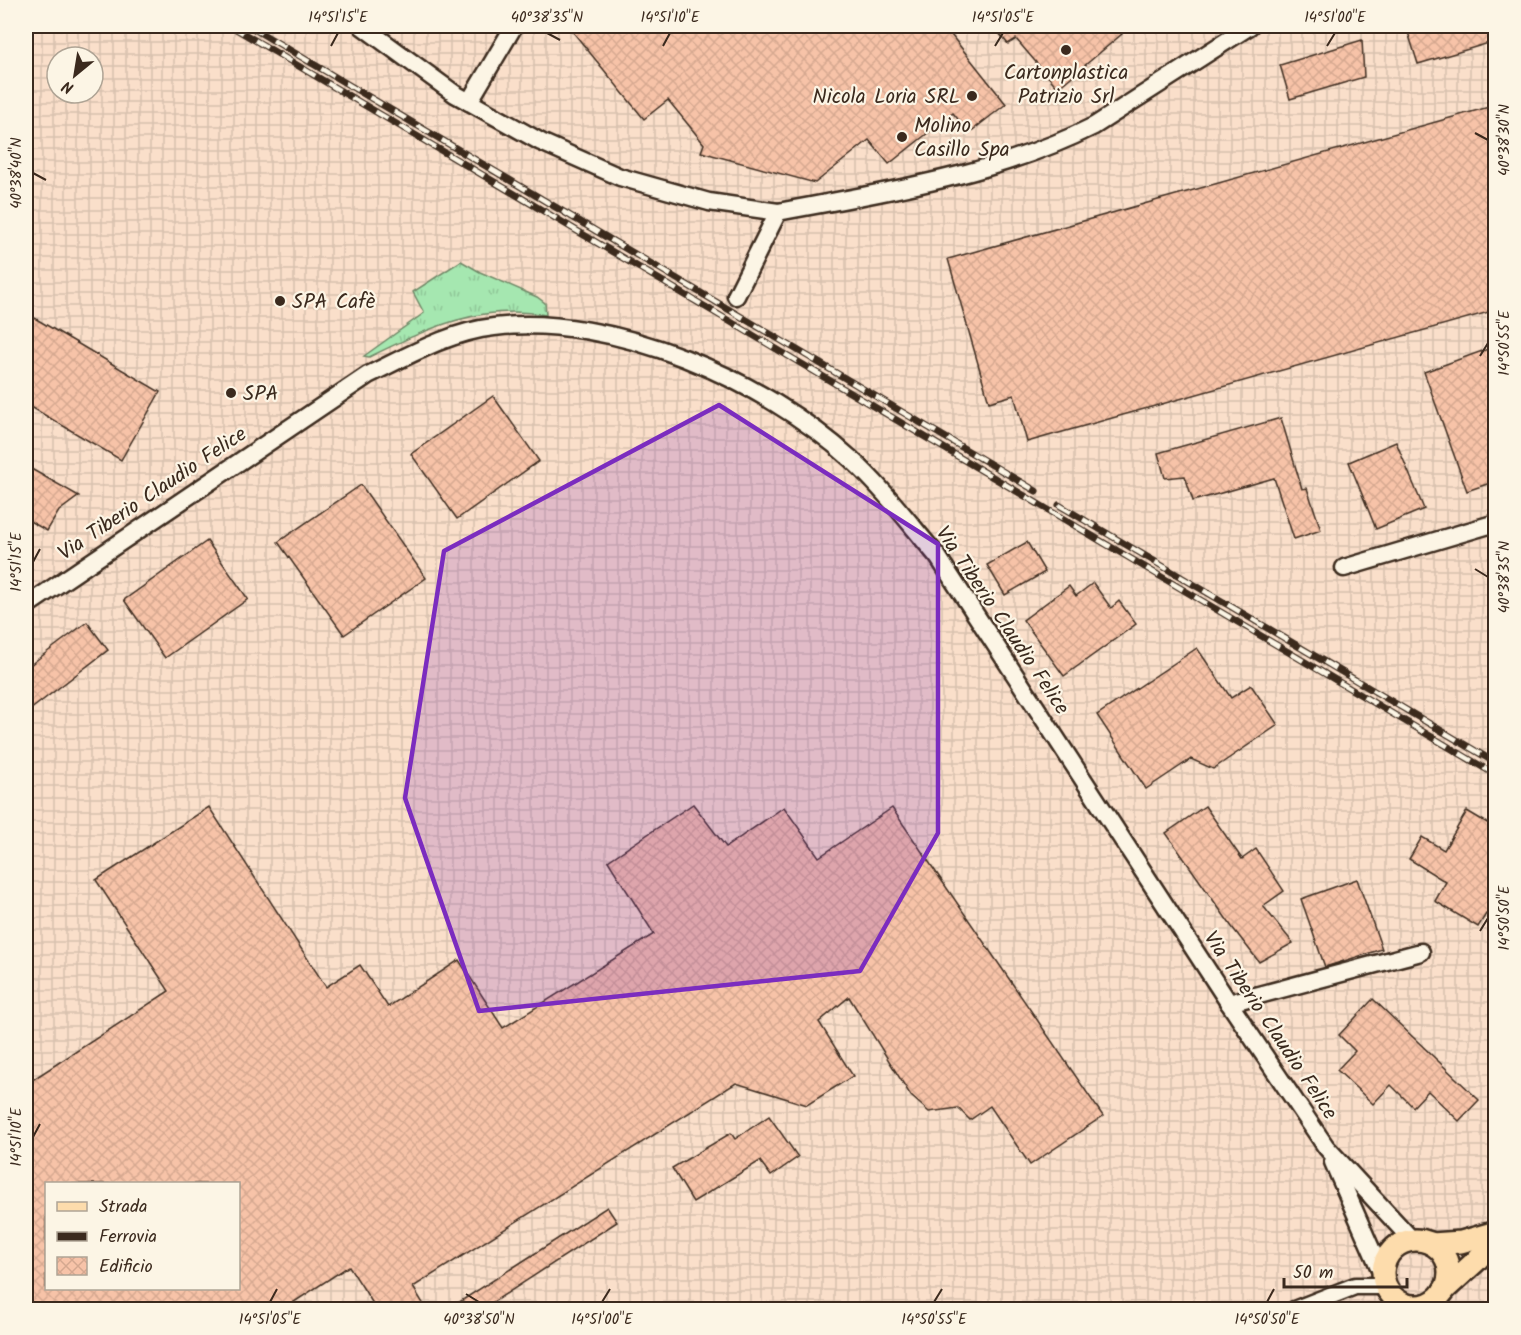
<svg xmlns="http://www.w3.org/2000/svg" width="1521" height="1335" viewBox="0 0 1521 1335" font-family="Kalam,sans-serif">
<style>
.industrial{fill:url(#industrial-grid);fill-rule:evenodd}
.grass{fill:url(#grass-tufts);stroke:#708867;stroke-width:1.5}
.building{fill:url(#building-cross-hatch);stroke:#3b2a1e;stroke-width:1.5;fill-rule:evenodd}
.lines{fill:none;stroke-linecap:round;stroke-linejoin:round}
.minor-casing{stroke:#3b2a1e;stroke-width:21}
.major-casing{stroke:#3b2a1e;stroke-width:26}
.minor{stroke:#fcf5e5;stroke-width:16}
.major{stroke:#fddcac;stroke-width:21}
.rail-casing{stroke:#3b2a1e;stroke-width:7}
.rail{stroke:#fcf5e5;stroke-width:4.5;stroke-dasharray:14;stroke-linecap:butt}
.marked{fill:#7b2cbf;fill-opacity:0.2;stroke:#7b2cbf;stroke-width:4.5;stroke-linejoin:round}
.ticks{fill:none;stroke:#3b2a1e;stroke-width:2}
.poi-dot{fill:#3b2a1e;stroke:#fcf5e5;stroke-width:2}
.labels{text-anchor:middle;stroke-width:4.5;stroke-linejoin:round;paint-order:stroke}
.poi-label{font-size:21px;fill:#3b2a1e;stroke:#fcf5e5;text-anchor:start}
.street-label{font-size:21px;fill:#3b2a1e;stroke:#fcf5e5}
.neatline{fill:none;stroke:#3b2a1e;stroke-width:2}
.ticks-label{font-size:15px;text-anchor:middle;fill:#3b2a1e}
</style>
<defs>
<pattern id="industrial-grid" width="8" height="8" patternUnits="userSpaceOnUse" patternTransform="scale(1.5)"><rect width="8" height="8" fill="#fadfca"/><path d="M0 4h8M4 0v8" fill="none" stroke="#d7c0ad"/></pattern>
<pattern id="grass-tufts" width="24" height="20" patternUnits="userSpaceOnUse" patternTransform="scale(1.5)"><rect width="24" height="20" fill="#a5e7b0"/><path d="M3 7l-1-3M5 7V3M7 7l1-3M15 17l-1-3M17 17v-4M19 17l1-3" fill="none" stroke="#8fc697"/></pattern>
<pattern id="building-cross-hatch" width="8" height="8" patternUnits="userSpaceOnUse" patternTransform="scale(1.5)"><rect width="8" height="8" fill="#f7c3a8"/><path d="M0 0l8 8M0 8l8-8" fill="none" stroke="#d5a890"/></pattern>
</defs>
<rect width="100%" height="100%" fill="#fbebd9"/>
<filter id="ink" filterUnits="userSpaceOnUse"><feTurbulence type="fractalNoise" baseFrequency=".0167" numOctaves="2"/><feDisplacementMap in="SourceGraphic" scale="12" xChannelSelector="R" yChannelSelector="G"/><feConvolveMatrix kernelMatrix="1 2 1 2 8 2 1 2 1" color-interpolation-filters="sRGB"/></filter>
<g filter="url(#ink)">
<!-- industrial -->
<path class="industrial" d="M26,26H1495V1309H26ZM57,57H93V93H57ZM46,1184H238V1288H46Z"/>
<!-- grass -->
<path class="grass" d="M461,261L480,272L537,297L545,303L546,315C479,303 427,329 369,357L364,356L424,313L413,292Z"/>
<!-- building -->
<g class="building">
<polygon points="568,26 944,26 1006,104 969,133 953,113 889,164 869,140 815,183 701,152 704,144 668,100 644,119"/>
<polygon points="993,26 1114,26 1122,34 1058,88 1016,39 1008,44"/>
<polygon points="1418,26 1496,26 1496,41 1418,64 1407,29"/>
<polygon points="1362,40 1364,77 1290,99 1280,65"/>
<polygon points="1496,105 1496,310 1027,442 1014,395 989,402 948,259"/>
<polygon points="26,313 160,392 121,460 26,404"/>
<polygon points="1496,346 1496,481 1467,491 1424,372"/>
<polygon points="493,396 539,461 457,519 411,454"/>
<polygon points="1281,418 1302,489 1307,488 1321,530 1294,539 1274,478 1193,501 1185,476 1165,478 1158,453"/>
<polygon points="1396,442 1424,509 1376,529 1349,462"/>
<polygon points="26,466 79,496 59,511 47,531 26,519"/>
<polygon points="361,485 426,578 344,635 278,542"/>
<polygon points="207,541 248,599 165,658 124,600"/>
<polygon points="1027,542 1045,572 1005,595 987,565"/>
<polygon points="1093,583 1111,608 1119,601 1136,624 1064,676 1023,620 1069,586 1076,596"/>
<polygon points="87,622 108,650 26,713 26,668"/>
<polygon points="1197,648 1231,698 1251,685 1278,725 1213,769 1191,759 1146,789 1097,715"/>
<path d="M693,804L726,847L784,807L819,857L892,808L1103,1116L1030,1165L990,1106L970,1120L958,1108L929,1112L911,1096L849,997L819,1022L853,1076L807,1105L736,1083L413,1287L427,1310H377L349,1266L282,1310H26V1084L169,991L96,880L209,807L326,987L360,965L388,1007L459,960L503,1028L654,934L608,861ZM46,1184H238V1288H46Z"/>
<polygon points="1205,806 1242,859 1256,849 1284,891 1263,906 1293,943 1259,962 1232,927 1166,833"/>
<polygon points="1467,811 1496,828 1496,919 1486,914 1478,927 1435,901 1446,882 1409,859 1422,837 1444,850"/>
<polygon points="1357,879 1382,949 1325,967 1301,899"/>
<polygon points="1373,999 1479,1100 1459,1121 1428,1091 1413,1107 1391,1085 1373,1104 1337,1070 1355,1051 1339,1035"/>
<polygon points="769,1116 798,1157 771,1176 760,1161 693,1202 672,1168 731,1133 735,1139"/>
<polygon points="607,1207 617,1222 481,1310 447,1310"/>
</g>
<g class="lines">
<defs>
<g id="minor">
<polyline points="362,26 455,94 541,142 620,177 709,202 778,212"/>
<polyline points="469,102 514,26"/>
<path d="M736,296L778,212C884,192 997,175 1094,126L1250,26"/>
<polyline points="1344,568 1496,523"/>
<path d="M26,606L368,375C408,356 449,332 494,327C613,313 764,380 851,459C883,488 910,524 938,557L1229,1003L1326,1147L1412,1240"/>
<polyline points="1229,1003 1421,952"/>
<polyline points="1333,1162 1383,1276"/>
<polyline points="1294,1310 1355,1286 1386,1286"/>
</g>
<g id="major">
<circle cx="1416" cy="1273" r="33"/>
<polyline points="1432,1244 1461,1242 1496,1232"/>
<polyline points="1444,1290 1476,1261 1496,1239"/>
</g>
</defs>
<!-- minor casing -->
<use href="#minor" class="minor-casing"/>
<!-- major casing -->
<use href="#major" class="major-casing"/>
<!-- minor -->
<use href="#minor" class="minor"/>
<!-- major -->
<use href="#major" class="major"/>
<defs>
<g id="rail">
<polyline points="231,26 1496,775"/>
<polyline points="249,26 1036,491"/>
<polyline points="1059,505 1496,763"/>
</g>
</defs>
<!-- rail casing -->
<use href="#rail" class="rail-casing"/>
<!-- rail -->
<use href="#rail" class="rail"/>
</g>
</g>
<!-- marked area -->
<path class="marked" d="M719,405L938,544V833L860,971L479,1011L405,798L444,551Z"/>
<!-- ticks -->
<path class="ticks" d="M547,33L560,40M331,46L338,33M663,46L670,33M995,46L1003,33M1327,46L1335,33M1475,133L1488,140M33,173L46,180M1480,356L1488,343M33,562L40,549M1475,569L1488,577M1480,931L1488,918M33,1137L40,1124M466,1294L479,1302M270,1302L277,1289M602,1302L610,1289M934,1302L942,1289M1267,1302L1274,1289"/>
<!-- markers -->
<g class="poi-dot">
<circle cx="1066" cy="50" r="6"/>
<circle cx="972" cy="96" r="6"/>
<circle cx="902" cy="137" r="6"/>
<circle cx="280" cy="301" r="6"/>
<circle cx="231" cy="393" r="6"/>
</g>
<g class="labels">
<!-- poi labels -->
<g class="poi-label">
<text x="1066" y="79" text-anchor="middle">Cartonplastica<tspan x="1066" dy="24">Patrizio Srl</tspan></text>
<text x="960" y="103" text-anchor="end">Nicola Loria SRL</text>
<text x="914" y="132">Molino<tspan x="914" dy="24">Casillo Spa</tspan></text>
<text x="292" y="308">SPA Cafè</text>
<text x="243" y="400">SPA</text>
</g>
<!-- street labels -->
<g class="street-label">
<text transform="translate(152 493) rotate(-34)" y="7">Via Tiberio Claudio Felice</text>
<text transform="translate(1003 620) rotate(56)" y="7">Via Tiberio Claudio Felice</text>
<text transform="translate(1271 1025) rotate(56)" y="7">Via Tiberio Claudio Felice</text>
</g>
</g>
<!-- margin -->
<rect width="1521" height="1335" fill="none" stroke="#fcf5e5" stroke-width="66"/>
<!-- legend -->
<rect x="45" y="1182" width="195" height="108" fill="#fcf5e5" stroke="#afa495" stroke-width="1.5"/>
<rect x="57" y="1202" width="30" height="9" fill="#fddcac" stroke="#afa495" stroke-width="1.5"/>
<text x="99" y="1212" font-size="18" fill="#3b2a1e">Strada</text>
<rect x="57" y="1232" width="30" height="9" fill="#3b2a1e" stroke="#afa495" stroke-width="1.5"/>
<text x="99" y="1242" font-size="18" fill="#3b2a1e">Ferrovia</text>
<rect x="57" y="1257" width="30" height="18" fill="url(#building-cross-hatch)" stroke="#afa495" stroke-width="1.5"/>
<text x="99" y="1272" font-size="18" fill="#3b2a1e">Edificio</text>
<!-- north arrow -->
<g transform="translate(75 75) rotate(210)"><circle r="28" fill="#fcf5e5" stroke="#afa495" stroke-width="1.5"/>
<path d="M0-4.5L10 22L0 15L-10 22Z" fill="#3b2a1e"/>
<text y="-9" font-size="16" font-weight="bold" text-anchor="middle" fill="#3b2a1e">N</text>
</g>
<!-- scale -->
<path d="M1284 1278v9h123v-9" fill="none" stroke="#3b2a1e" stroke-width="3"/>
<text x="1293" y="1278" font-size="18" fill="#3b2a1e" stroke="#fcf5e5" stroke-width="4.5" paint-order="stroke">50 m</text>
<rect x="33" y="33" width="1455" height="1269" class="neatline"/>
<g class="ticks-label">
<text x="338" y="22">14°51'15"E</text>
<text x="547" y="22">40°38'35"N</text>
<text x="670" y="22">14°51'10"E</text>
<text x="1003" y="22">14°51'05"E</text>
<text x="1335" y="22">14°51'00"E</text>
<text transform="translate(1504 140) rotate(-90)" y="5">40°38'30"N</text>
<text transform="translate(16 173) rotate(-90)" y="5">40°38'40"N</text>
<text transform="translate(1504 343) rotate(-90)" y="5">14°50'55"E</text>
<text transform="translate(16 562) rotate(-90)" y="5">14°51'15"E</text>
<text transform="translate(1504 577) rotate(-90)" y="5">40°38'35"N</text>
<text transform="translate(1504 918) rotate(-90)" y="5">14°50'50"E</text>
<text transform="translate(16 1137) rotate(-90)" y="5">14°51'10"E</text>
<text x="270" y="1324">14°51'05"E</text>
<text x="479" y="1324">40°38'50"N</text>
<text x="602" y="1324">14°51'00"E</text>
<text x="934" y="1324">14°50'55"E</text>
<text x="1267" y="1324">14°50'50"E</text>
</g>
</svg>
